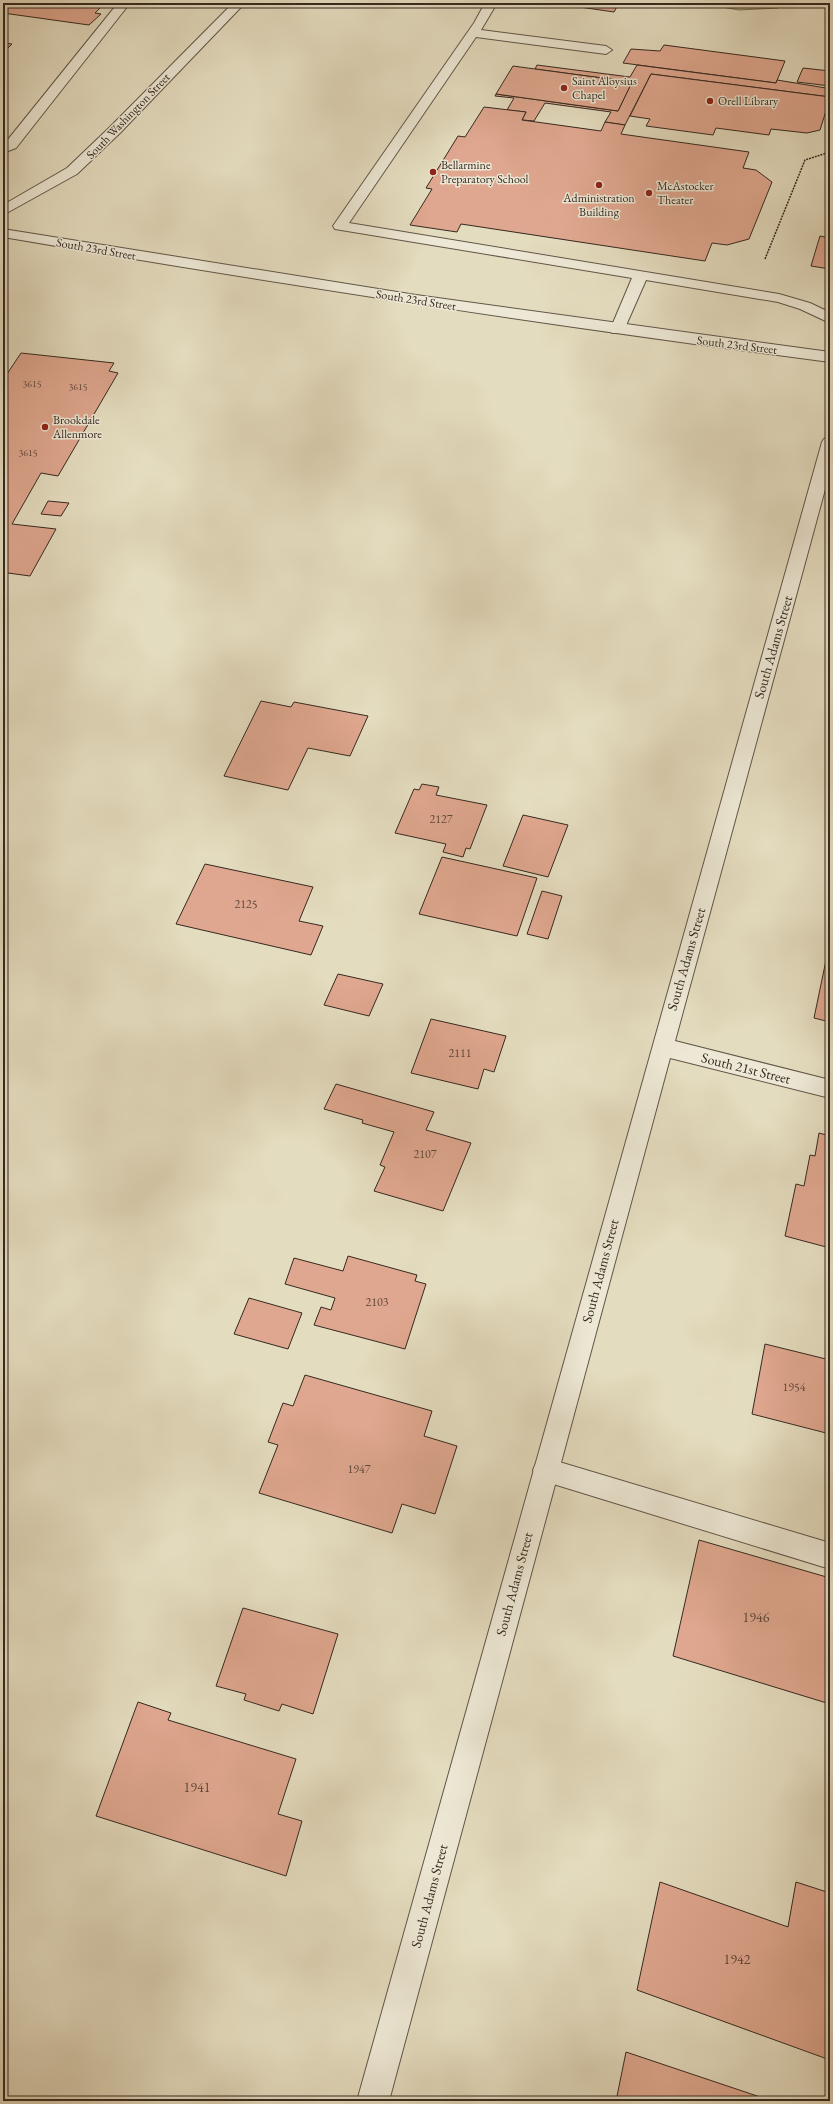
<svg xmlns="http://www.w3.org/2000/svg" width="833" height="2104" viewBox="0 0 833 2104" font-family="'EB Garamond',serif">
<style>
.green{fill:#bcbe8c;stroke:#787456}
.building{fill:#dfa78f;stroke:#352920}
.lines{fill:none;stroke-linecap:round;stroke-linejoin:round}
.service-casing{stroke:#615648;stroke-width:2}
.minor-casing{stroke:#615648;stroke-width:2}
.path{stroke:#352920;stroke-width:1.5;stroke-dasharray:2 1;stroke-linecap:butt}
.service{fill:#ede8d5;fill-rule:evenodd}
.minor{fill:#ede8d5;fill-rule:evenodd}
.poi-dot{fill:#8f2418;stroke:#ede8d5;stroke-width:1.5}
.labels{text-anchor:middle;stroke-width:3;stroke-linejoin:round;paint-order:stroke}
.far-number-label{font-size:10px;fill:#60483c}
.far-poi-label{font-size:12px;fill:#352920;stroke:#ede8d5;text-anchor:start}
.far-street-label{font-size:12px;fill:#352920;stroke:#ede8d5}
.number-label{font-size:12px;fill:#60483c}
.street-label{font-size:14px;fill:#352920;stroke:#ede8d5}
.near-number-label{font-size:14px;fill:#60483c}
</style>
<rect width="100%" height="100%" fill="#e4dcbf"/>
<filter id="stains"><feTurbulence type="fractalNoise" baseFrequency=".005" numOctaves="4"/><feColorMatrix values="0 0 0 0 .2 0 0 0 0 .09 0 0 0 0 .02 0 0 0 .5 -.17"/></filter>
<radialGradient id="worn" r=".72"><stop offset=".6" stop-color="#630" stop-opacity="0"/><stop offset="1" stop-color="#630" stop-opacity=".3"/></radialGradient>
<!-- green -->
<polygon class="green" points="700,3 770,3 778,8 739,10"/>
<!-- building -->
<g class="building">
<polygon points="3,3 91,3 103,5 95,13 101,14 89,25 3,13"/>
<polygon points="552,3 619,3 614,12"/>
<polygon points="3,43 12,44 3,53"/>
<polygon points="664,45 785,61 776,83 623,63 631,49 660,51"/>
<polygon points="537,65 630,77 637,65 776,83 777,80 826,88 827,86 830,86 830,97 651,74 625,125 605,122 611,112 545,103 534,121 522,120 526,112 507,110 514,98 495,96 496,94 618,111 632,82 535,69"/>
<polygon points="513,66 535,69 632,82 618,111 496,94"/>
<polygon points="803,68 830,71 830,86 797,82"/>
<polygon points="651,74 830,97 830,98 820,130 807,133 771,129 769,135 716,128 713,135 646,126 650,119 630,116"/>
<polygon points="484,107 526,112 522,120 601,131 605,122 625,125 621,134 749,152 743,168 756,170 772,182 749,239 727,245 712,243 705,261 461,224 457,232 410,225 432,189 426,188 458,136 465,137"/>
<polygon points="820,236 830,238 830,269 811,266"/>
<polygon points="21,353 114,363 109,371 118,373 58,476 41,473 12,524 56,529 30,576 8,573 3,582 3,380"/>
<polygon points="48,501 69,503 61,516 41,514"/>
<polygon points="261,701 291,707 294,702 368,716 350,756 308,748 288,790 224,776"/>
<polygon points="422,784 439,787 436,795 487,805 470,849 466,848 463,857 443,852 446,844 395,833 414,789 419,790"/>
<polygon points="523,815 568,825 548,877 503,866"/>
<polygon points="442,857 537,878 517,936 419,914"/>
<polygon points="205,864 313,887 299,921 323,926 311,955 176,924"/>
<polygon points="542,891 562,896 548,939 527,934"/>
<polygon points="830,941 830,1022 814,1018"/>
<polygon points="338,974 383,984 369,1016 324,1005"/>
<polygon points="431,1019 506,1036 494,1072 484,1069 478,1089 411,1073"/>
<polygon points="336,1084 434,1112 426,1130 471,1143 443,1211 374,1191 385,1167 380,1165 394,1132 362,1123 363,1120 324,1109"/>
<polygon points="819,1133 830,1136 830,1248 785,1236 796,1184 804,1186 810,1155 815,1156"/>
<polygon points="348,1256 417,1275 415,1281 426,1284 405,1349 314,1325 321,1307 331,1310 335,1298 285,1284 294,1258 343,1271"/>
<polygon points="249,1298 302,1313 288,1349 234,1334"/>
<polygon points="765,1344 830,1360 830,1434 752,1414"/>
<polygon points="305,1375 432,1411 424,1436 457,1446 435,1514 402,1504 392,1533 259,1493 278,1445 268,1442 283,1403 293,1406"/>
<polygon points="699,1540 830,1578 830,1704 673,1656"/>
<polygon points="243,1608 338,1634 313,1714 282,1704 279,1711 244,1700 246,1694 216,1686"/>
<polygon points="138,1702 171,1713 168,1720 296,1759 278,1814 302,1821 286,1876 96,1816"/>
<polygon points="660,1882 788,1927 796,1882 830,1893 830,2060 637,1990"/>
<polygon points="626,2052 772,2101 616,2101"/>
</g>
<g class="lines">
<defs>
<g id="service">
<polygon points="118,3 130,3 16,148 3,153 3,144 6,142"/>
<polygon points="233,3 245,3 120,133 77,174 3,215 3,205 67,168 110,127"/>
<polygon points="485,3 497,3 481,30 606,46 612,50 606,54 476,37 349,223 779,294 810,303 829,312 830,323 800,309 778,302 646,280 624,330 622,333 612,333 610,330 632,278 335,229 333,226 474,23"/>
<polygon points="546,1458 830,1543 830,1569 537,1479 533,1470 537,1461"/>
</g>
<g id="minor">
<path d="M3,229L416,295L830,352V362C553,326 278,284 3,237Z"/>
<polygon points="830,437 830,471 675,1041 830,1080 830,1098 670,1058 389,2101 357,2101 822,442 824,439"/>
</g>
</defs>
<!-- service casing -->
<use href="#service" class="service-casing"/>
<!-- minor casing -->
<use href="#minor" class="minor-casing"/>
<!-- path -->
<polyline class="path" points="765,259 805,160 830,152"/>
<!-- service -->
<use href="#service" class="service"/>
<!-- minor -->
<use href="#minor" class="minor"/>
</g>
<!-- markers -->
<g class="poi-dot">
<circle cx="564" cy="88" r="4"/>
<circle cx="710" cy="101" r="4"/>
<circle cx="433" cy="172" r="4"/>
<circle cx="599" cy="185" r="4"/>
<circle cx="649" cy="193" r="4"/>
<circle cx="45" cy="427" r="4"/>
</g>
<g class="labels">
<!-- far-number labels -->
<g class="far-number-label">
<text x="32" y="387">3615</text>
<text x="78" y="390">3615</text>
<text x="28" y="456">3615</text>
</g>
<!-- far-poi labels -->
<g class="far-poi-label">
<text x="572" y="85">Saint Aloysius<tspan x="572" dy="14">Chapel</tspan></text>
<text x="718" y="105">Orell Library</text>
<text x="441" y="169">Bellarmine<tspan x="441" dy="14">Preparatory School</tspan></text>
<text x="657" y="190">McAstocker<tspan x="657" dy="14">Theater</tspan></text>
<text x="599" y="202" text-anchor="middle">Administration<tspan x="599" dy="14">Building</tspan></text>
<text x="53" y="424">Brookdale<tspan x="53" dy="14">Allenmore</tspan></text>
</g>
<!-- far-street labels -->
<g class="far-street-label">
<text transform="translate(128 116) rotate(-46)" y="4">South Washington Street</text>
<text transform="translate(96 249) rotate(10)" y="4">South 23rd Street</text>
<text transform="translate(416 300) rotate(9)" y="4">South 23rd Street</text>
<text transform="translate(737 345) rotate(7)" y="4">South 23rd Street</text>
</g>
<!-- number labels -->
<g class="number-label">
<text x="441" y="823">2127</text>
<text x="246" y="908">2125</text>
<text x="460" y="1057">2111</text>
<text x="425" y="1158">2107</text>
<text x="377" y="1306">2103</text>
<text x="794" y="1391">1954</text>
<text x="359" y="1473">1947</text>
</g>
<!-- street labels -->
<g class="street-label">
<text transform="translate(773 647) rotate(-74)" y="5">South Adams Street</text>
<text transform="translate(686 959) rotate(-74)" y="5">South Adams Street</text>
<text transform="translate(746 1068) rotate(14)" y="5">South 21st Street</text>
<text transform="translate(600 1271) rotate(-75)" y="5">South Adams Street</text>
<text transform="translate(514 1584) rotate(-75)" y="5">South Adams Street</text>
<text transform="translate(429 1896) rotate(-75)" y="5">South Adams Street</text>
</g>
<!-- near-number labels -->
<g class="near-number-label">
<text x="756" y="1622">1946</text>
<text x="197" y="1792">1941</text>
<text x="737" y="1964">1942</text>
</g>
</g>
<!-- margin -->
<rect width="833" height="2104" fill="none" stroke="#e4dcbf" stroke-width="16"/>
<rect x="4" y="4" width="825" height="2096" fill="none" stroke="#352920" stroke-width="2"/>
<rect x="8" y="8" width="817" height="2088" fill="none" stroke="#352920"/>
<rect width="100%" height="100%" filter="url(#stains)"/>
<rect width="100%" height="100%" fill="url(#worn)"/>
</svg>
